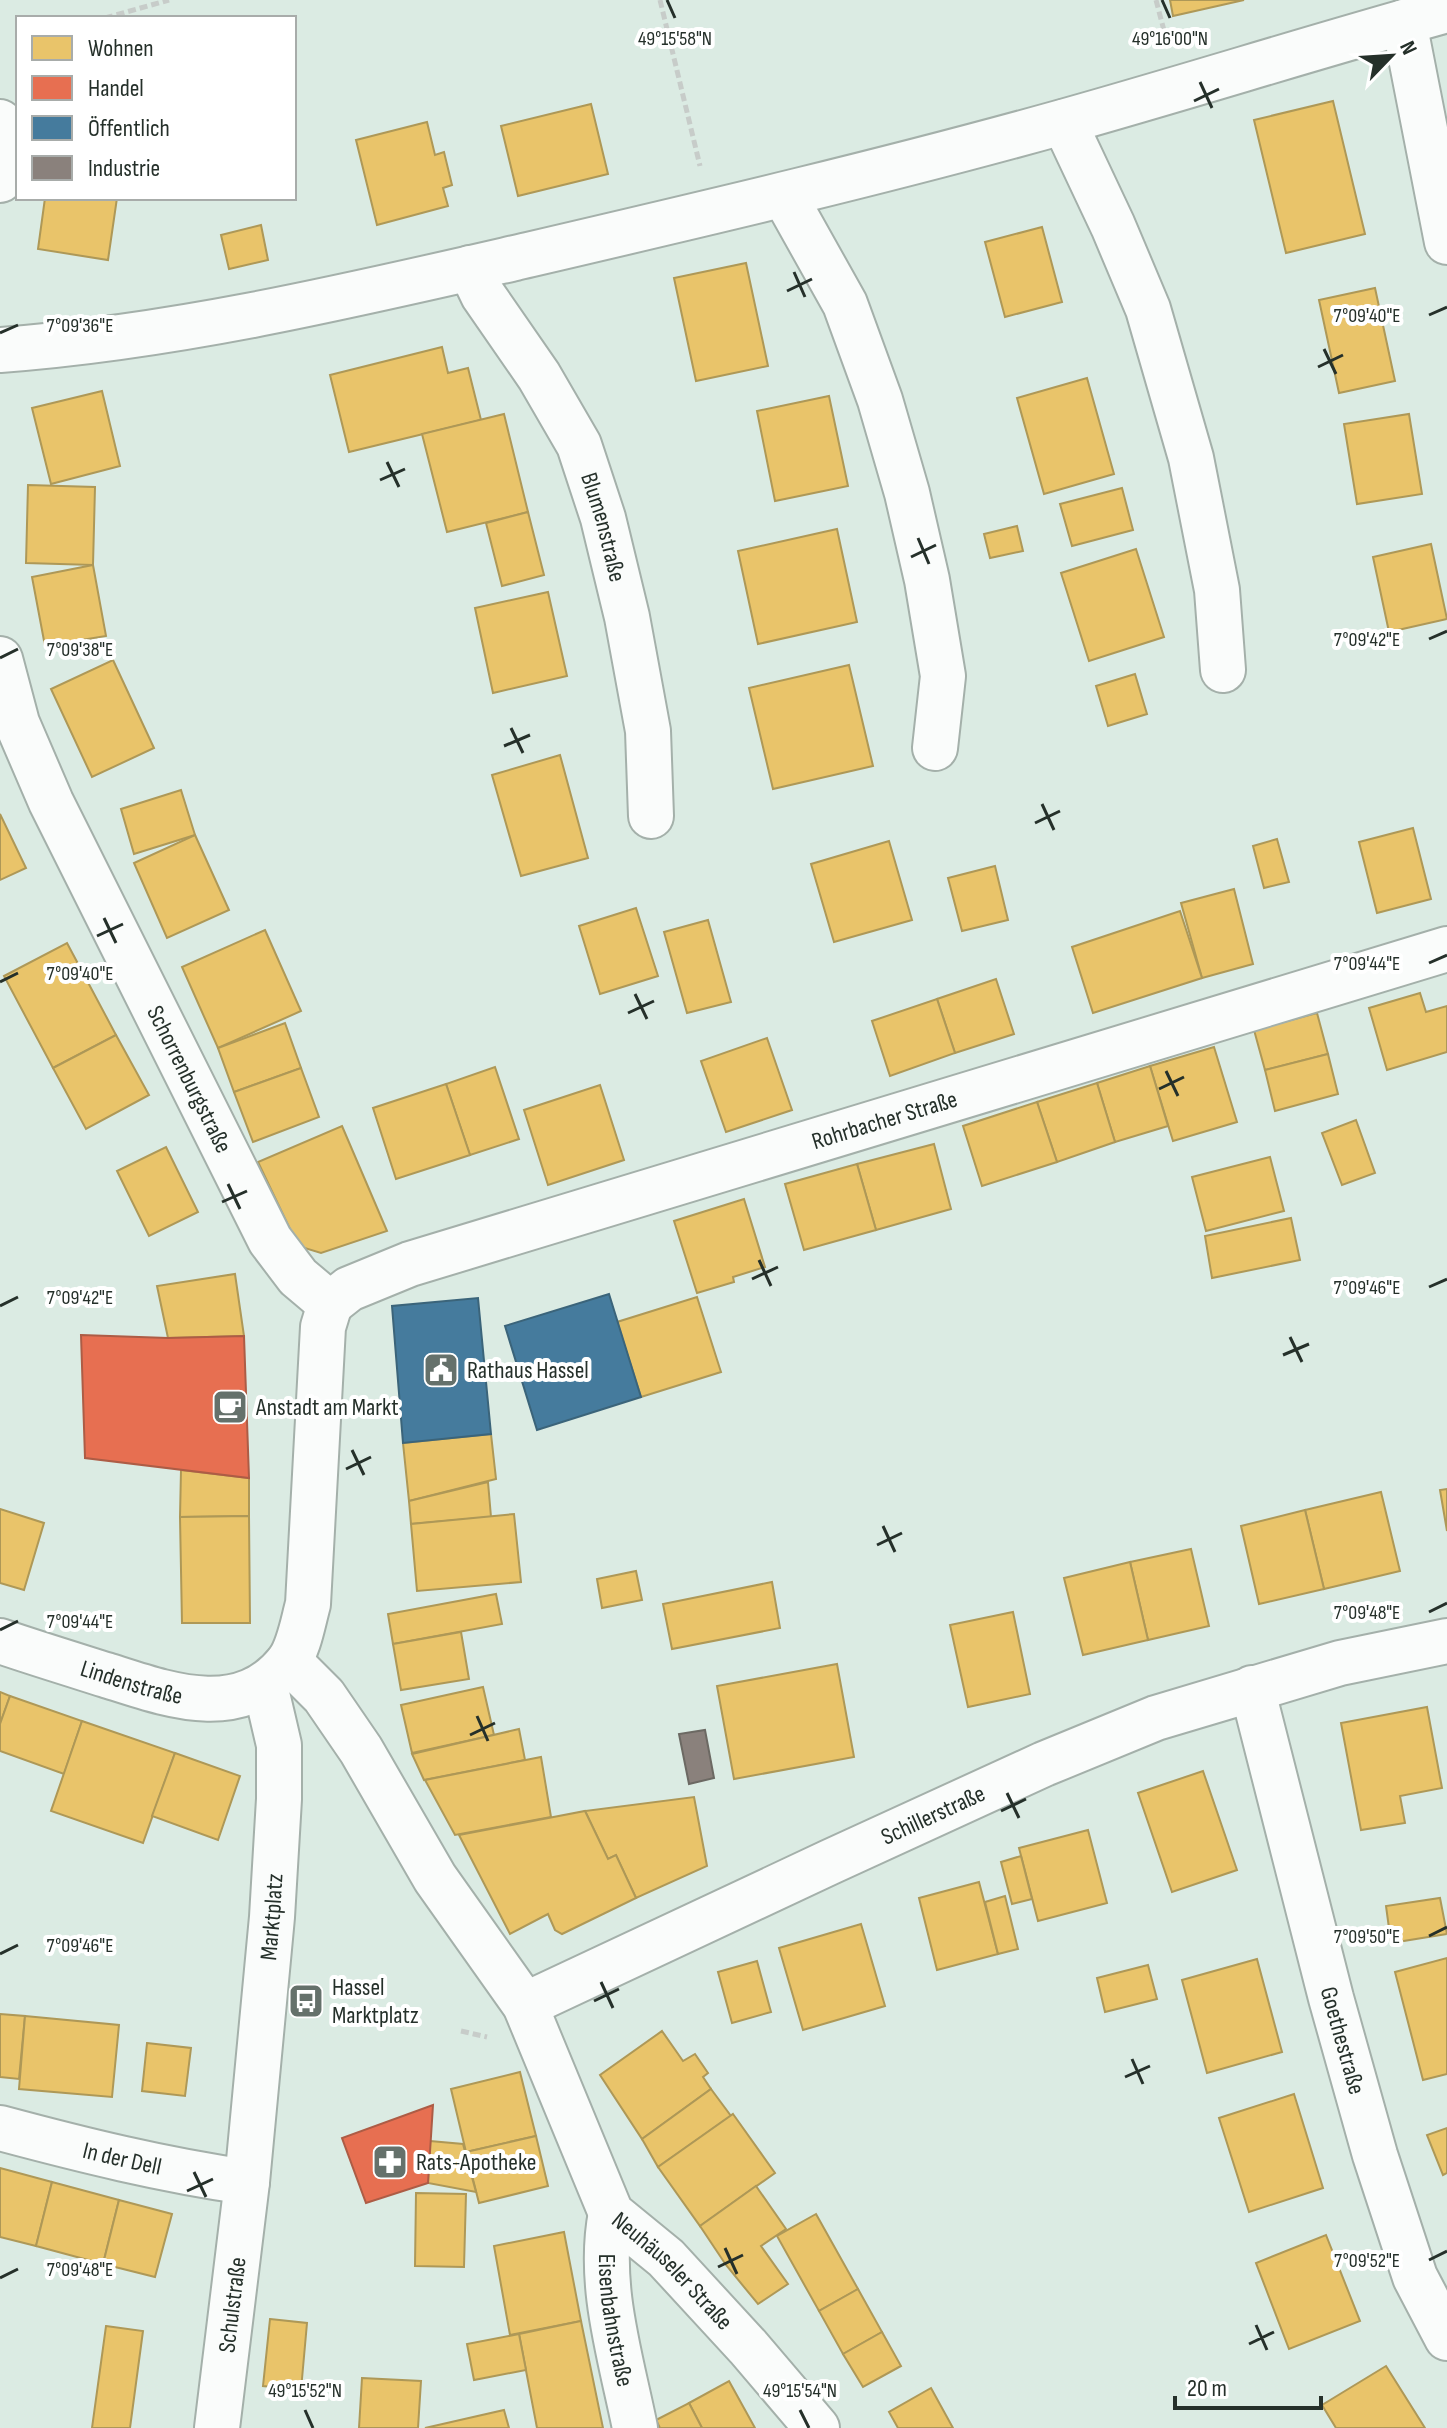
<svg xmlns="http://www.w3.org/2000/svg" width="1447" height="2428" viewBox="0 0 1447 2428" font-family="'Sofia Sans Condensed',sans-serif">
<style>
.homes{fill:#e9c46a;stroke:#ae9857;stroke-width:2}
.shops{fill:#e76f51;stroke:#ad5c45;stroke-width:2}
.public{fill:#457b9d;stroke:#3b647a;stroke-width:2}
.industry{fill:#8a817c;stroke:#6c6963;stroke-width:2}
.lines{fill:none;stroke-linecap:round;stroke-linejoin:round}
.minor-casing{stroke:#a4b0aa;stroke-width:48}
.path{stroke:#c7ccc9;stroke-width:5;stroke-dasharray:8 4;stroke-linecap:butt}
.minor{stroke:#fafcfb;stroke-width:44}
.ticks{fill:none;stroke:#25302a;stroke-width:3}
.labels{text-anchor:middle;stroke-width:8;stroke-linejoin:round;paint-order:stroke}
.street-label{font-size:24px;fill:#25302a;stroke:#fff}
.poi-label{font-size:24px;fill:#25302a;stroke:#fff;text-anchor:start}
.ticks-label{font-size:20px;text-anchor:middle;fill:#25302a;stroke:#fff;stroke-width:8;stroke-linejoin:round;paint-order:stroke}
</style>
<rect width="100%" height="100%" fill="#dbebe3"/>
<!-- homes -->
<g class="homes">
<polygon points="1170,0 1244,0 1173,16"/>
<polygon points="1333,101 1365,234 1286,253 1254,120"/>
<polygon points="591,104 608,174 518,196 501,126"/>
<polygon points="427,122 435,155 444,152 452,185 443,188 448,206 377,225 356,140"/>
<polygon points="45,198 117,198 108,260 38,249"/>
<polygon points="261,225 268,260 229,269 221,235"/>
<polygon points="1042,227 1062,302 1005,317 985,242"/>
<polygon points="746,263 768,366 696,381 674,278"/>
<polygon points="1375,288 1395,381 1339,393 1319,300"/>
<polygon points="442,347 448,373 468,368 481,420 349,452 330,375"/>
<polygon points="1087,378 1114,474 1044,494 1017,398"/>
<polygon points="102,391 120,466 51,484 32,408"/>
<polygon points="829,396 848,486 775,501 757,411"/>
<polygon points="504,414 528,512 447,532 422,434"/>
<polygon points="1409,414 1422,494 1357,504 1344,424"/>
<polygon points="28,485 95,487 93,565 26,563"/>
<polygon points="1122,488 1133,530 1072,546 1060,504"/>
<polygon points="528,512 544,575 502,586 486,523"/>
<polygon points="1017,526 1023,551 990,558 984,534"/>
<polygon points="837,529 857,622 758,644 738,551"/>
<polygon points="1431,544 1447,619 1389,632 1373,557"/>
<polygon points="1136,549 1164,637 1089,661 1061,573"/>
<polygon points="93,565 106,636 45,646 32,577"/>
<polygon points="548,592 567,676 493,693 475,608"/>
<polygon points="113,660 154,748 92,777 51,689"/>
<polygon points="849,665 873,766 773,789 749,688"/>
<polygon points="1135,674 1147,714 1108,726 1096,686"/>
<polygon points="560,755 588,858 521,876 492,775"/>
<polygon points="181,790 195,835 134,854 121,809"/>
<polygon points="0,814 26,868 0,880"/>
<polygon points="1413,828 1431,899 1377,913 1359,842"/>
<polygon points="195,835 229,910 167,938 134,863"/>
<polygon points="1277,839 1289,882 1264,888 1253,846"/>
<polygon points="889,841 912,920 834,942 811,864"/>
<polygon points="995,866 1008,920 962,931 948,878"/>
<polygon points="1234,889 1253,964 1202,978 1181,903"/>
<polygon points="636,908 658,976 600,994 579,926"/>
<polygon points="1180,911 1202,978 1093,1013 1072,947"/>
<polygon points="708,920 731,1002 687,1013 664,932"/>
<polygon points="265,930 301,1011 218,1048 182,967"/>
<polygon points="67,943 116,1035 53,1068 4,976"/>
<polygon points="996,979 1014,1034 955,1053 937,999"/>
<polygon points="1420,993 1426,1012 1447,1006 1447,1052 1387,1070 1369,1008"/>
<polygon points="937,999 955,1053 890,1076 872,1021"/>
<polygon points="1317,1013 1328,1054 1265,1070 1254,1030"/>
<polygon points="285,1023 301,1068 234,1092 218,1048"/>
<polygon points="116,1035 149,1095 86,1129 53,1068"/>
<polygon points="767,1038 792,1110 726,1132 701,1061"/>
<polygon points="1214,1047 1237,1122 1173,1141 1150,1066"/>
<polygon points="1328,1054 1338,1094 1275,1111 1265,1070"/>
<polygon points="1150,1066 1168,1126 1115,1142 1097,1083"/>
<polygon points="495,1067 519,1139 470,1155 446,1084"/>
<polygon points="301,1068 319,1117 253,1142 234,1092"/>
<polygon points="1097,1083 1115,1142 1057,1162 1037,1102"/>
<polygon points="446,1084 470,1155 396,1179 373,1108"/>
<polygon points="600,1085 624,1160 548,1185 524,1110"/>
<polygon points="1037,1102 1057,1162 982,1186 963,1126"/>
<polygon points="1356,1120 1375,1173 1342,1185 1322,1133"/>
<polygon points="342,1126 387,1231 321,1253 298,1246 258,1162"/>
<polygon points="934,1144 951,1209 876,1230 857,1164"/>
<polygon points="166,1147 198,1212 149,1236 117,1171"/>
<polygon points="1270,1157 1284,1211 1206,1231 1192,1177"/>
<polygon points="857,1164 876,1230 804,1250 785,1184"/>
<polygon points="744,1199 765,1267 733,1277 734,1282 697,1293 674,1221"/>
<polygon points="1291,1218 1300,1260 1212,1278 1205,1236"/>
<polygon points="235,1274 244,1336 168,1338 157,1286"/>
<polygon points="697,1297 721,1372 641,1397 617,1322"/>
<polygon points="491,1434 496,1479 409,1501 403,1443"/>
<polygon points="181,1470 249,1478 249,1516 180,1517"/>
<polygon points="488,1482 491,1517 411,1524 409,1501"/>
<polygon points="1447,1489 1447,1531 1440,1490"/>
<polygon points="1381,1492 1400,1571 1324,1589 1305,1510"/>
<polygon points="0,1509 44,1523 24,1590 0,1583"/>
<polygon points="1305,1510 1324,1589 1259,1604 1241,1526"/>
<polygon points="514,1514 521,1582 417,1591 411,1524"/>
<polygon points="249,1516 250,1623 182,1623 180,1517"/>
<polygon points="1191,1549 1209,1626 1148,1640 1130,1562"/>
<polygon points="1130,1562 1148,1640 1083,1655 1064,1578"/>
<polygon points="636,1571 642,1600 602,1608 597,1579"/>
<polygon points="772,1582 780,1628 672,1649 663,1604"/>
<polygon points="496,1594 502,1624 393,1644 388,1614"/>
<polygon points="1013,1612 1030,1694 968,1707 950,1625"/>
<polygon points="461,1632 469,1679 401,1690 393,1644"/>
<polygon points="837,1664 854,1757 734,1779 717,1686"/>
<polygon points="483,1687 494,1735 412,1753 401,1705"/>
<polygon points="0,1692 10,1696 0,1724"/>
<polygon points="10,1696 82,1721 64,1774 0,1751 0,1724"/>
<polygon points="1427,1707 1442,1788 1400,1796 1405,1823 1361,1830 1341,1723"/>
<polygon points="82,1721 175,1753 143,1843 51,1811"/>
<polygon points="519,1729 525,1760 424,1780 412,1754"/>
<polygon points="175,1753 240,1776 218,1840 152,1816"/>
<polygon points="541,1757 551,1817 455,1835 425,1780"/>
<polygon points="1203,1771 1237,1870 1172,1892 1138,1793"/>
<polygon points="694,1797 707,1866 636,1898 616,1855 608,1859 585,1811"/>
<polygon points="585,1811 608,1859 616,1855 636,1898 562,1934 555,1930 548,1914 510,1934 459,1835"/>
<polygon points="1088,1830 1107,1903 1038,1921 1019,1848"/>
<polygon points="1021,1856 1032,1899 1012,1904 1001,1862"/>
<polygon points="979,1882 998,1954 937,1970 919,1898"/>
<polygon points="1005,1896 1018,1949 998,1954 985,1902"/>
<polygon points="1440,1898 1447,1934 1391,1943 1386,1906"/>
<polygon points="861,1924 885,2006 803,2030 779,1948"/>
<polygon points="1447,1958 1447,2074 1423,2080 1395,1972"/>
<polygon points="1257,1959 1282,2052 1207,2073 1182,1980"/>
<polygon points="757,1961 771,2012 732,2023 718,1972"/>
<polygon points="1148,1965 1157,1999 1105,2012 1097,1978"/>
<polygon points="0,2014 25,2016 19,2079 0,2077"/>
<polygon points="25,2016 119,2025 112,2097 19,2089"/>
<polygon points="662,2031 683,2061 695,2054 708,2073 703,2077 711,2089 642,2139 600,2075"/>
<polygon points="147,2043 191,2048 185,2096 142,2091"/>
<polygon points="520,2072 536,2136 466,2152 451,2089"/>
<polygon points="711,2089 731,2116 658,2167 642,2139"/>
<polygon points="1294,2094 1323,2188 1249,2212 1219,2118"/>
<polygon points="733,2114 775,2173 700,2226 658,2167"/>
<polygon points="1447,2128 1447,2173 1443,2175 1427,2135"/>
<polygon points="536,2136 548,2186 479,2203 466,2152"/>
<polygon points="430,2141 463,2144 476,2192 428,2183"/>
<polygon points="0,2168 52,2182 36,2246 0,2237"/>
<polygon points="52,2182 119,2200 103,2264 36,2246"/>
<polygon points="756,2186 786,2229 761,2246 788,2284 758,2304 726,2265 700,2226"/>
<polygon points="416,2193 466,2194 464,2267 415,2266"/>
<polygon points="119,2200 172,2214 155,2277 103,2264"/>
<polygon points="816,2214 858,2289 819,2311 777,2236"/>
<polygon points="564,2232 581,2321 510,2335 494,2246"/>
<polygon points="1326,2235 1360,2321 1289,2349 1256,2263"/>
<polygon points="858,2289 882,2332 843,2354 819,2311"/>
<polygon points="270,2319 307,2323 301,2390 263,2386"/>
<polygon points="581,2321 603,2428 537,2428 519,2334"/>
<polygon points="106,2326 143,2331 130,2428 92,2428"/>
<polygon points="882,2332 901,2366 863,2387 843,2354"/>
<polygon points="519,2334 526,2370 474,2380 467,2344"/>
<polygon points="1386,2366 1425,2428 1336,2428 1322,2405"/>
<polygon points="362,2378 421,2381 418,2428 359,2428"/>
<polygon points="729,2381 755,2428 702,2428 689,2403"/>
<polygon points="931,2388 953,2428 898,2428 889,2412"/>
<polygon points="689,2403 702,2428 660,2428 656,2420"/>
<polygon points="504,2410 509,2428 425,2428"/>
</g>
<!-- shops -->
<g class="shops">
<polygon points="81,1335 168,1338 244,1336 249,1478 85,1458"/>
<polygon points="433,2105 428,2183 366,2203 342,2138"/>
</g>
<!-- public -->
<g class="public">
<polygon points="609,1294 641,1397 537,1430 505,1326"/>
<polygon points="478,1298 491,1434 403,1443 392,1306"/>
</g>
<!-- industry -->
<polygon class="industry" points="705,1730 714,1778 689,1784 679,1734"/>
<g class="lines">
<defs>
<g id="minor">
<polyline points="1404,22 1447,242"/>
<polyline points="0,122 2,152 0,180"/>
<polyline points="1064,122 1113,226 1148,309 1191,458 1217,590 1223,670"/>
<polyline points="784,195 845,304 880,400 907,493 927,580 943,676 935,748"/>
<path id="s1" d="M470,268L483,295L539,376L579,445L603,518L627,617L648,731L651,816"/>
<path d="M0,350C174,337 345,297 515,258C699,215 884,172 1066,121C1194,85 1320,45 1447,10"/>
<path id="s2" d="M0,659L17,723L51,802L270,1240L298,1277L330,1304"/>
<path id="s3" d="M330,1304L349,1289L410,1264L1447,949"/>
<path id="s4" d="M0,1641C35,1653 71,1664 106,1675C166,1694 240,1723 288,1662C299,1648 303,1622 308,1604L323,1327L330,1304"/>
<path id="s5" d="M289,1661L324,1696L361,1750L435,1878L525,2005L611,2213L666,2258L748,2347L817,2428"/>
<path id="s6" d="M1252,1688L1331,1998L1375,2155L1415,2277L1447,2338"/>
<path id="s7" d="M525,2005L830,1862L1044,1764L1156,1718L1340,1663L1447,1641"/>
<path id="s8" d="M0,2128C82,2150 163,2170 247,2182"/>
<path id="s9" d="M611,2213C597,2284 621,2358 635,2428"/>
<path id="s10" d="M217,2428L247,2182L272,1917L279,1799V1745L265,1685"/>
</g>
</defs>
<!-- minor casing -->
<use href="#minor" class="minor-casing"/>
<!-- path -->
<g class="path">
<polyline points="660,0 700,166"/>
<polyline points="1156,0 1168,46"/>
<polyline points="105,18 169,0"/>
<polyline points="461,2031 487,2037"/>
</g>
<!-- minor -->
<use href="#minor" class="minor"/>
</g>
<!-- ticks -->
<path class="ticks" d="M667,0L675,18M1162,0L1170,18M1200,82L1212,108M1194,101L1219,89M794,272L805,297M787,291L812,279M1429,315L1447,307M0,333L18,325M1324,349L1336,374M1318,367L1343,355M387,462L399,487M380,480L405,469M918,538L929,564M911,557L936,545M1429,639L1447,631M0,658L18,649M511,728L523,753M504,746L530,735M1042,804L1054,830M1035,823L1060,811M104,918L116,943M97,936L123,924M1429,963L1447,955M0,982L18,973M635,994L647,1019M628,1013L654,1001M1166,1071L1178,1096M1159,1089L1184,1077M228,1184L240,1209M222,1202L247,1191M759,1260L771,1286M752,1279L778,1267M1429,1287L1447,1279M0,1306L18,1297M1290,1337L1302,1362M1283,1355L1309,1344M352,1450L364,1475M346,1469L371,1457M883,1526L895,1552M877,1545L902,1533M1429,1612L1447,1603M0,1630L18,1621M477,1716L488,1741M470,1735L495,1723M1007,1793L1019,1818M1001,1811L1026,1799M1429,1936L1447,1927M0,1954L18,1945M601,1982L613,2008M594,2001L619,1989M1132,2059L1143,2084M1125,2077L1150,2066M194,2172L206,2197M187,2191L213,2179M725,2248L737,2274M1429,2260L1447,2251M718,2267L743,2255M0,2278L18,2269M1256,2325L1267,2350M1249,2344L1274,2332M305,2410L313,2428M800,2410L809,2428"/>
<!-- icons -->
<defs>
<symbol id="civic-square" viewBox="-11 -11 22 22"><rect x="-9" y="-9" width="18" height="18" rx="4" fill="#65716b" stroke="#fff"/><path d="M-.6-6.5H3V-4.5H.6V-3L4-1V1h2V6H-6V1h2V-1L-.6-3ZM-1.2 2.5V6h2.4V2.5Z" fill="#fff"/></symbol>
<symbol id="cafe-square" viewBox="-11 -11 22 22"><rect x="-9" y="-9" width="18" height="18" rx="4" fill="#65716b" stroke="#fff"/><path d="M-5.5-4.5H6V0H3Q3 3.5 0 3.5H-2.5Q-5.5 3.5-5.5 0ZM3-3.2v2h1.7v-2ZM-6 4.5H4V6H-6Z" fill="#fff"/></symbol>
<symbol id="bus-square" viewBox="-11 -11 22 22"><rect x="-9" y="-9" width="18" height="18" rx="4" fill="#65716b" stroke="#fff"/><path d="M-5-6H5V4H4V6H2V4H-2V6H-4V4H-5ZM-3.5-4V0h7V-4ZM-3.5 1.2v1.5H-2V1.2ZM2 1.2v1.5H3.5V1.2Z" fill="#fff"/></symbol>
<symbol id="pharmacy-square" viewBox="-11 -11 22 22"><rect x="-9" y="-9" width="18" height="18" rx="4" fill="#65716b" stroke="#fff"/><path d="M-2-6h4v4h4v4h-4v4h-4v-4h-4v-4h4Z" fill="#fff"/></symbol>
</defs>
<g fill-rule="evenodd">
<use href="#civic-square" x="421" y="1350" width="40" height="40"/>
<use href="#cafe-square" x="210" y="1387" width="40" height="40"/>
<use href="#bus-square" x="286" y="1981" width="40" height="40"/>
<use href="#pharmacy-square" x="370" y="2142" width="40" height="40"/>
</g>
<g class="labels">
<!-- street labels -->
<g class="street-label">
<text dy="8" stroke="none"><textPath href="#s1" startOffset="294">Blumenstraße</textPath></text>
<text dy="8" stroke="none"><textPath href="#s2" startOffset="462">Schorrenburgstraße</textPath></text>
<text dy="8" stroke="none"><textPath href="#s3" startOffset="586">Rohrbacher Straße</textPath></text>
<text dy="8" stroke="none"><textPath href="#s4" startOffset="138">Lindenstraße</textPath></text>
<text dy="8" stroke="none"><textPath href="#s7" startOffset="450">Schillerstraße</textPath></text>
<text dy="8" stroke="none"><textPath href="#s10" startOffset="514">Marktplatz</textPath></text>
<text dy="8" stroke="none"><textPath href="#s6" startOffset="364">Goethestraße</textPath></text>
<text dy="8" stroke="none"><textPath href="#s8" startOffset="126">In der Dell</textPath></text>
<text dy="8" stroke="none"><textPath href="#s5" startOffset="728">Neuhäuseler Straße</textPath></text>
<text dy="8" stroke="none"><textPath href="#s10" startOffset="124">Schulstraße</textPath></text>
<text dy="8" stroke="none"><textPath href="#s9" startOffset="108">Eisenbahnstraße</textPath></text>
</g>
<!-- poi labels -->
<g class="poi-label">
<text x="467" y="1378">Rathaus Hassel</text>
<text x="256" y="1415">Anstadt am Markt</text>
<text x="332" y="1995">Hassel<tspan x="332" dy="28">Marktplatz</tspan></text>
<text x="416" y="2170">Rats-Apotheke</text>
</g>
</g>
<g class="ticks-label">
<text x="675" y="45">49°15'58"N</text>
<text x="1170" y="45">49°16'00"N</text>
<text x="1367" y="322">7°09'40"E</text>
<text x="80" y="332">7°09'36"E</text>
<text x="1367" y="646">7°09'42"E</text>
<text x="80" y="656">7°09'38"E</text>
<text x="1367" y="970">7°09'44"E</text>
<text x="80" y="980">7°09'40"E</text>
<text x="1367" y="1294">7°09'46"E</text>
<text x="80" y="1304">7°09'42"E</text>
<text x="1367" y="1619">7°09'48"E</text>
<text x="80" y="1628">7°09'44"E</text>
<text x="1367" y="1943">7°09'50"E</text>
<text x="80" y="1952">7°09'46"E</text>
<text x="1367" y="2267">7°09'52"E</text>
<text x="80" y="2276">7°09'48"E</text>
<text x="305" y="2397">49°15'52"N</text>
<text x="800" y="2397">49°15'54"N</text>
</g>
<!-- legend -->
<rect x="16" y="16" width="280" height="184" fill="#ffffff" stroke="#a8acaa" stroke-width="2"/>
<rect x="32" y="36" width="40" height="24" fill="#e9c46a" stroke="#a8acaa" stroke-width="2"/>
<text x="88" y="56" font-size="24" fill="#25302a">Wohnen</text>
<rect x="32" y="76" width="40" height="24" fill="#e76f51" stroke="#a8acaa" stroke-width="2"/>
<text x="88" y="96" font-size="24" fill="#25302a">Handel</text>
<rect x="32" y="116" width="40" height="24" fill="#457b9d" stroke="#a8acaa" stroke-width="2"/>
<text x="88" y="136" font-size="24" fill="#25302a">Öffentlich</text>
<rect x="32" y="156" width="40" height="24" fill="#8a817c" stroke="#a8acaa" stroke-width="2"/>
<text x="88" y="176" font-size="24" fill="#25302a">Industrie</text>
<!-- north arrow -->
<g transform="translate(1391 56) rotate(65)" stroke="#ffffff" stroke-width="6" paint-order="stroke">
<path d="M0-6L14 30L0 20L-14 30Z" fill="#25302a"/>
<text y="-12" font-size="22" font-weight="bold" text-anchor="middle" fill="#25302a">N</text>
</g>
<!-- scale -->
<path d="M1175 2396v12h146v-12" fill="none" stroke="#25302a" stroke-width="4"/>
<text x="1187" y="2396" font-size="24" fill="#25302a" stroke="#ffffff" stroke-width="6" paint-order="stroke">20 m</text>
</svg>
